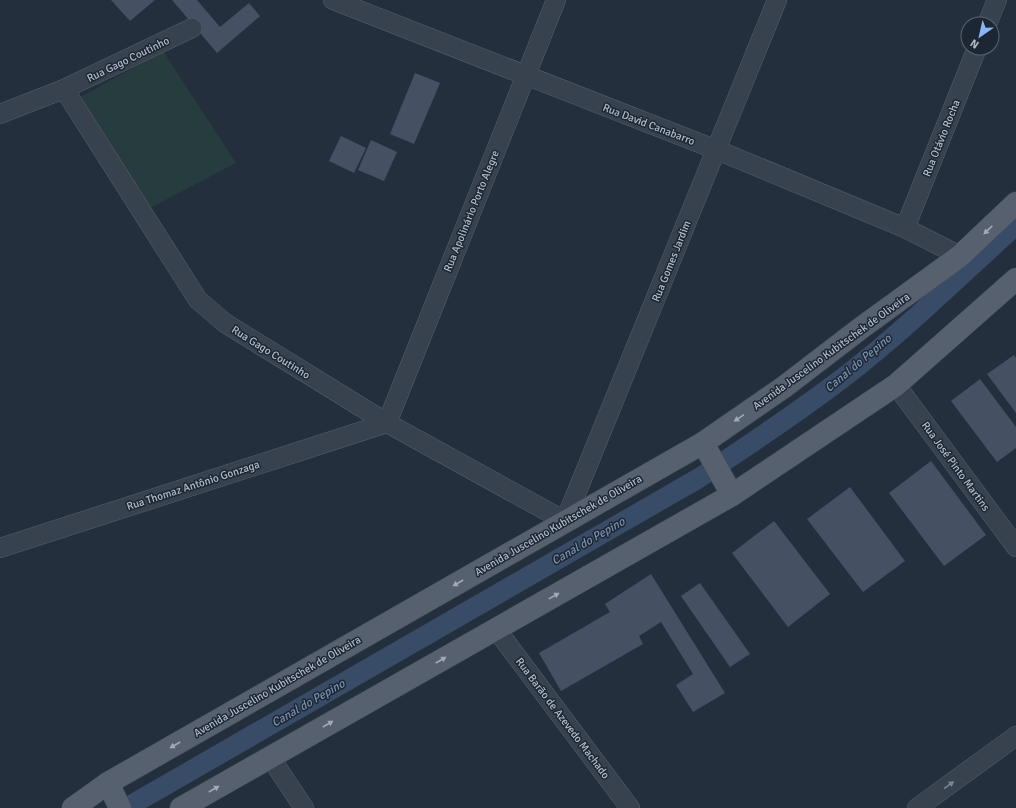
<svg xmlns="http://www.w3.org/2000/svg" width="1016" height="808" viewBox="0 0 1016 808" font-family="Signika,sans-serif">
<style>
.green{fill:#263c3f}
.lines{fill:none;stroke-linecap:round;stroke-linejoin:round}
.canal{stroke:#394c67;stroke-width:20}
.building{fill:#455162}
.minor-casing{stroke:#565f6c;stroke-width:20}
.major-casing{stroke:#414a57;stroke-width:23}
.minor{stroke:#38414e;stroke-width:19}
.major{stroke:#56606e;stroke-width:22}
.oneway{fill:#a1aab7}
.oneway2{fill:#7c8592}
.labels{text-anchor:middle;stroke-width:3;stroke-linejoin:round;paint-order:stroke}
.street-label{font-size:11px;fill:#b4bcc9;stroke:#1d2633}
.water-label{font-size:12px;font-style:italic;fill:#7c92b1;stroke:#1d2633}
</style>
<rect width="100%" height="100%" fill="#242f3e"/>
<!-- green -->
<polygon class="green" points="163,51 236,163 150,208 77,99"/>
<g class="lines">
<!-- canal -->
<path class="canal" d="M126,808L699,478C749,445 800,411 848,374C907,328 961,275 1016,225"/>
</g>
<!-- building -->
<g class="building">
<polygon points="111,0 155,0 130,21"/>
<polygon points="172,0 197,0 220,27 249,3 260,16 217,53"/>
<polygon points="415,73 440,83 414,144 390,134"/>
<polygon points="341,136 366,148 354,173 329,161"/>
<polygon points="371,140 397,152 384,181 358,170"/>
<polygon points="1014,355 1016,358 1016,413 987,374"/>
<polygon points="980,379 1016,427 1016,448 997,462 951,401"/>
<polygon points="931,461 986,535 944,566 889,493"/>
<polygon points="850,487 905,561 863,592 807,519"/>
<polygon points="774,521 830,594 788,627 732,553"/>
<polygon points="651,574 725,693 693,712 676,685 693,674 661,622 639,636 643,644 561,691 539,653 610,612 605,604"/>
<polygon points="700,583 750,654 730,667 681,596"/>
</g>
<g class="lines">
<defs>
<g id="minor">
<polyline points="333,0 717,150 905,228 960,256"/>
<polyline points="987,24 997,0"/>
<polyline points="64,89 198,300 225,323 387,423 565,521 777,0"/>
<polyline points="0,114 64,89 192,28"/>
<polyline points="905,228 977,48"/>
<polyline points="896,385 1016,547"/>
<polyline points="0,548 387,423 556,0"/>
<polyline points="496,629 630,808"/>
<polyline points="270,757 304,808"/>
<polyline points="917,808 1016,736"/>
</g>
<g id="major">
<polyline points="703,443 732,495"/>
<polyline points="108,783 120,808"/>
<polyline points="73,808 108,783 703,443 784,387 861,328 960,256 1016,203"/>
<polyline points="181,808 732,495 896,385 1016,279"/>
</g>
</defs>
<!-- minor casing -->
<use href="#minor" class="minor-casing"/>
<!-- major casing -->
<use href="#major" class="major-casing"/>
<!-- minor -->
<use href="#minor" class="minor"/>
<!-- major -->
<use href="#major" class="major"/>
</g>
<!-- one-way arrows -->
<defs><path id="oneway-solid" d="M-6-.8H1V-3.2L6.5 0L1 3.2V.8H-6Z"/></defs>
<g class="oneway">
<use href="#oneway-solid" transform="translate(988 230) rotate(136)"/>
<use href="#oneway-solid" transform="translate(739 418) rotate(146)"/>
<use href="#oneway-solid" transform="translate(458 583) rotate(150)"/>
<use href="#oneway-solid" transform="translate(554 596) rotate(-29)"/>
<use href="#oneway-solid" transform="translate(441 660) rotate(-30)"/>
<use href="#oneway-solid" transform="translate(328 724) rotate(-30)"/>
<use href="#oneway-solid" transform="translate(175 745) rotate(150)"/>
<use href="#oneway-solid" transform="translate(214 789) rotate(-30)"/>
</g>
<use class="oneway2" href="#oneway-solid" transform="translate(949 785) rotate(-36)"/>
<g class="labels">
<!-- street labels -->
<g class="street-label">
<text transform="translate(128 59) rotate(-26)" y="4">Rua Gago Coutinho</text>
<text transform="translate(649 124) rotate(21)" y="4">Rua David Canabarro</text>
<text transform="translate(941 138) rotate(-68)" y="4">Rua Otávio Rocha</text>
<text transform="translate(471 211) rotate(-68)" y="4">Rua Apolinário Porto Alegre</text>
<text transform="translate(671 261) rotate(-68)" y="4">Rua Gomes Jardim</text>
<text transform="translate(831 351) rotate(-36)" y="4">Avenida Juscelino Kubitschek de Oliveira</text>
<text transform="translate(271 352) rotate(32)" y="4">Rua Gago Coutinho</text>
<text transform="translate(956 466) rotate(54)" y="4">Rua José Pinto Martins</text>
<text transform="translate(193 485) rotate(-18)" y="4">Rua Thomaz Antônio Gonzaga</text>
<text transform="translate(558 525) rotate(-30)" y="4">Avenida Juscelino Kubitschek de Oliveira</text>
<text transform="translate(277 686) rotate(-30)" y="4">Avenida Juscelino Kubitschek de Oliveira</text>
<text transform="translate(563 718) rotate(53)" y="4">Rua Barão de Azevedo Machado</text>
</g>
<!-- water labels -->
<g class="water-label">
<text transform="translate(858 363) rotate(-40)" y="4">Canal do Pepino</text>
<text transform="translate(588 541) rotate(-30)" y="4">Canal do Pepino</text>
<text transform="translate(308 703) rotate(-30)" y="4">Canal do Pepino</text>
</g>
</g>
<!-- north arrow -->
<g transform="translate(980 36) rotate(214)"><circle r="19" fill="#1d2633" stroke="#59626f"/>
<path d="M0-3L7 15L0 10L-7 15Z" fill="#8ab4f8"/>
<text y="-6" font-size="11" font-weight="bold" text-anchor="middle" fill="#b4bcc9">N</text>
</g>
</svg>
